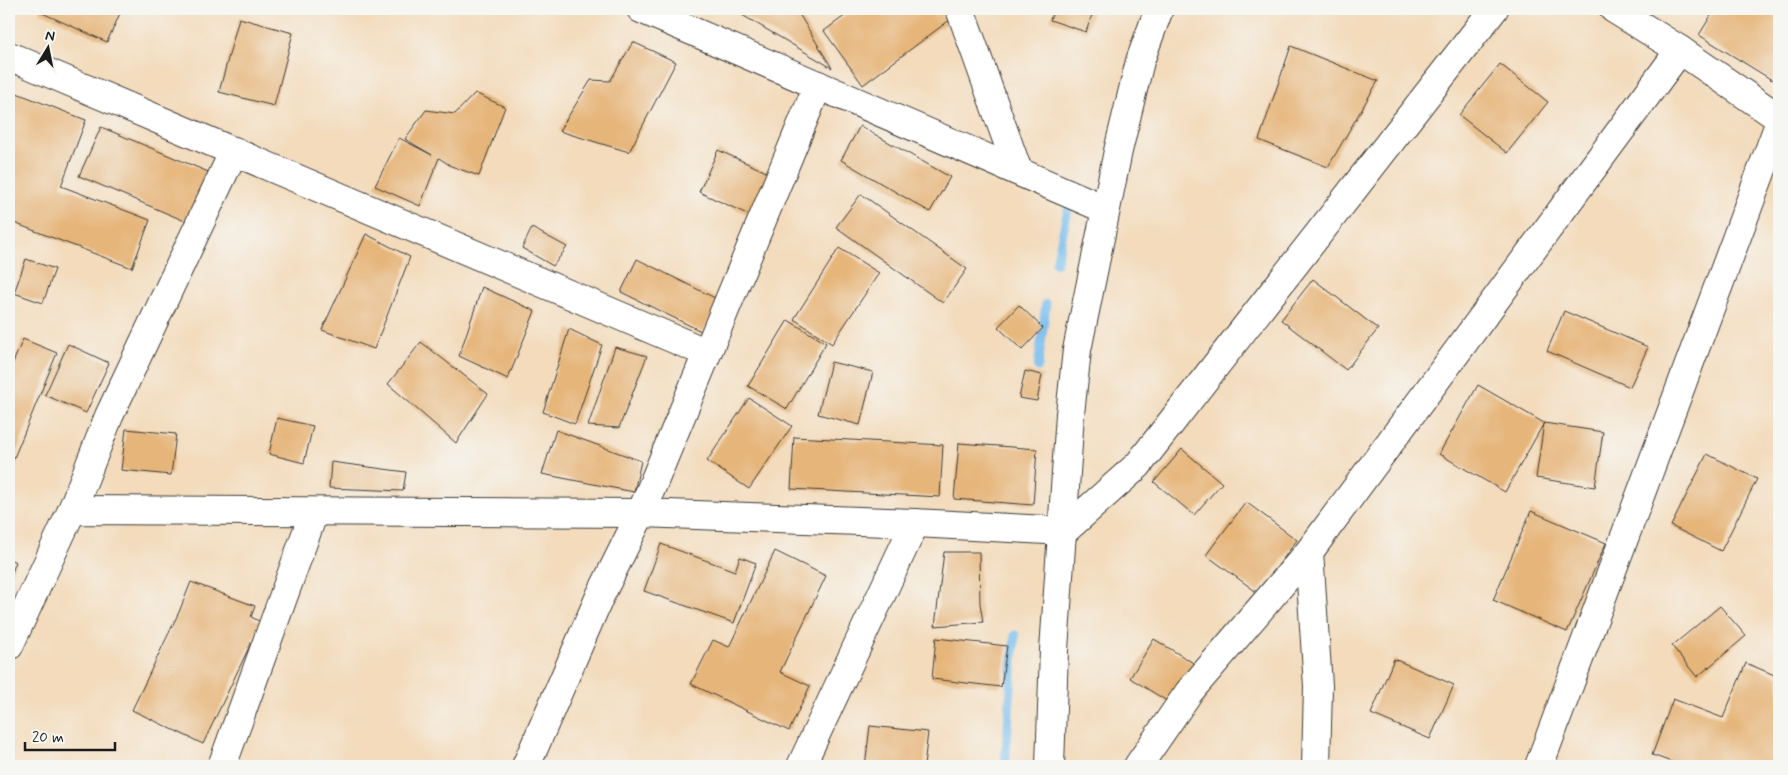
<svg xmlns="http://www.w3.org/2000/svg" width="1788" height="775" viewBox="0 0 1788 775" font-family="Mynerve,sans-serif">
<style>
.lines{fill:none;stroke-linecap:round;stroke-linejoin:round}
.stream{stroke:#74bcec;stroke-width:9}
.building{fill:#e6b57a}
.street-casing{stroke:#3c3934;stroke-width:30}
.street{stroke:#fff;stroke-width:28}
</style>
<rect width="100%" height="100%" fill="#f6f6f2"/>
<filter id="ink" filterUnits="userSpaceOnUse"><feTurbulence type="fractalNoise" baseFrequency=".02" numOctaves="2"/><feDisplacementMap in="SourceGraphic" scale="10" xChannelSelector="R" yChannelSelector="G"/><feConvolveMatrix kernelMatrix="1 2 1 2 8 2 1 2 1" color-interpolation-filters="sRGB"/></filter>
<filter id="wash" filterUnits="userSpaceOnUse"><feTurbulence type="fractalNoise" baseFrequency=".0096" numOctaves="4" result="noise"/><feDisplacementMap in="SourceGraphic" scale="20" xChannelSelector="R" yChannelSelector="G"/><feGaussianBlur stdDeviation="1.12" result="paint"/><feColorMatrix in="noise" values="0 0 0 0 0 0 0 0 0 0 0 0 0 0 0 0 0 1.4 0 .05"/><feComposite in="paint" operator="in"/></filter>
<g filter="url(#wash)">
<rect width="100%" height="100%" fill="#f3dbbc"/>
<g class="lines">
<!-- stream -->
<g class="stream">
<polyline points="1056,263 1069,206"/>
<polyline points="1038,367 1046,304"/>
<polyline points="1005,766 1015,635"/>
</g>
</g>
<g id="blocks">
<!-- building -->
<g class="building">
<polygon points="41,9 122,9 107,42 40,12"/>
<polygon points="732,9 796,9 832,68"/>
<polygon points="854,9 956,9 959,13 863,85 824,31"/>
<polygon points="1054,9 1094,9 1086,32 1050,20"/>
<polygon points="1715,9 1779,9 1779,68 1772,80 1699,35"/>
<polygon points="239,18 293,33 274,106 219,92"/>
<polygon points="633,42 676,62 629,152 559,131 591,80 610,81"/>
<polygon points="1291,46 1378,81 1328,167 1259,140"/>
<polygon points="1500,64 1548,102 1507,153 1459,115"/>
<polygon points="9,90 86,120 61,186 150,220 132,268 9,221"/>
<polygon points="475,93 505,107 479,176 451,166 439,158 420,206 375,186 399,138 432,155 405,139 426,110 455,114"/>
<polygon points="860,126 950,177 930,212 841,160"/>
<polygon points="101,127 213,174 192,224 79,176"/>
<polygon points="718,150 773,175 756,218 699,192"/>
<polygon points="861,194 967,269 943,303 836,227"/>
<polygon points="532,228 567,247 553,266 522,248"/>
<polygon points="366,234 410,257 374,349 322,330"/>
<polygon points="839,248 879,273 832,344 794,319"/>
<polygon points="26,259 55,269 43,303 14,293"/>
<polygon points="637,259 719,300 703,332 621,292"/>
<polygon points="1313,279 1378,329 1346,370 1281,320"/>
<polygon points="482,287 535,311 508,379 459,356"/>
<polygon points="1019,305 1043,328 1022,350 998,327"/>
<polygon points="1564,311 1648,347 1630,387 1547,351"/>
<polygon points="788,320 826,343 787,409 748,386"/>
<polygon points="569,329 602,345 575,424 543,412"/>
<polygon points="23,339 57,353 9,470 9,372"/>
<polygon points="421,342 488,394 456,443 388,384"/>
<polygon points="68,344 109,363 86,413 45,395"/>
<polygon points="615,347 647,356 619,428 588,426"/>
<polygon points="831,362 873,372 860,425 818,414"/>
<polygon points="1025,371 1042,375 1037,401 1019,398"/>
<polygon points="1478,385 1544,423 1505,492 1439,454"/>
<polygon points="749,398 792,426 749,489 707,461"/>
<polygon points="277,418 313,426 304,463 269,454"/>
<polygon points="1544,423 1603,432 1595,487 1536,478"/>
<polygon points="126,429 176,434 171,475 121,470"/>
<polygon points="556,430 641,461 634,492 542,474"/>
<polygon points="794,437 943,445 940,497 791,489"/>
<polygon points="959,443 1037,449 1033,505 954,499"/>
<polygon points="1182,449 1222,483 1194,515 1154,482"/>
<polygon points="1707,454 1757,479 1721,551 1671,526"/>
<polygon points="331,462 406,472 403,491 329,488"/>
<polygon points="1246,502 1297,540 1258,593 1206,555"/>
<polygon points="1531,511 1606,543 1567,632 1493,600"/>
<polygon points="661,544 735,571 740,557 756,563 734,623 644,591"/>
<polygon points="775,551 826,576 780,672 810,686 789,731 691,684 713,640 729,647"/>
<polygon points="944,552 979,552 980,603 983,622 935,626"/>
<polygon points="9,559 16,562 9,580"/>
<polygon points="191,582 255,606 251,617 261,622 203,744 132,710 179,612"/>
<polygon points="1720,606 1746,636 1697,677 1672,646"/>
<polygon points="936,638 1007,646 1001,687 932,679"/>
<polygon points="1154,639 1195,664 1170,703 1130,678"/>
<polygon points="1394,659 1454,685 1430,739 1371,714"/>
<polygon points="1746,663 1779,677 1779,766 1683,766 1652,755 1673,699 1723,718"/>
<polygon points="870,726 928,732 924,766 865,766"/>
</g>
</g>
</g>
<g filter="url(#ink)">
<use href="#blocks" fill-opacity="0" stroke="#3c3934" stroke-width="1"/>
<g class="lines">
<defs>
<g id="street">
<polyline points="641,9 1105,209"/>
<polyline points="960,9 1018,171"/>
<polyline points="1614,9 1680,50 1779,118"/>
<polyline points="9,56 707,353"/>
<polyline points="72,510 109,416 234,151"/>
<polyline points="1309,552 1318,686 1316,766"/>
<polyline points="9,646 72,510 641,513 915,523 1064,531 1138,465 1494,9"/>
<polyline points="222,766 314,512"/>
<polyline points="526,766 600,596 641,513 818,85"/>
<polyline points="801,766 915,523"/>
<polyline points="1050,766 1054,650 1070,414 1077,350 1118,151 1140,61 1159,9"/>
<polyline points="1138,766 1189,692 1309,552 1680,50"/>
<polyline points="1539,766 1779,124"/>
</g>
</defs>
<!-- street casing -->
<use href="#street" class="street-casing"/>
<!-- street -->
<use href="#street" class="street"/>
</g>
</g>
<!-- margin -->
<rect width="1788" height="775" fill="none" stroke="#f6f6f2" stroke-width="30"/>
<!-- north arrow -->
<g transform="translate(48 48) rotate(10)" stroke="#f6f6f2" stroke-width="4" paint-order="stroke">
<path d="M0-4L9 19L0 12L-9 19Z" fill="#1c1c1c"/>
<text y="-8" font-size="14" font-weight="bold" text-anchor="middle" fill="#1c1c1c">N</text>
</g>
<!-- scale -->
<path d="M25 742v8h90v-8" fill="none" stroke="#1c1c1c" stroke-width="2.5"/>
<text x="32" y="742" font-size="15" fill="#1c1c1c" stroke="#f6f6f2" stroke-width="4" paint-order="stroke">20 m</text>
</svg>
